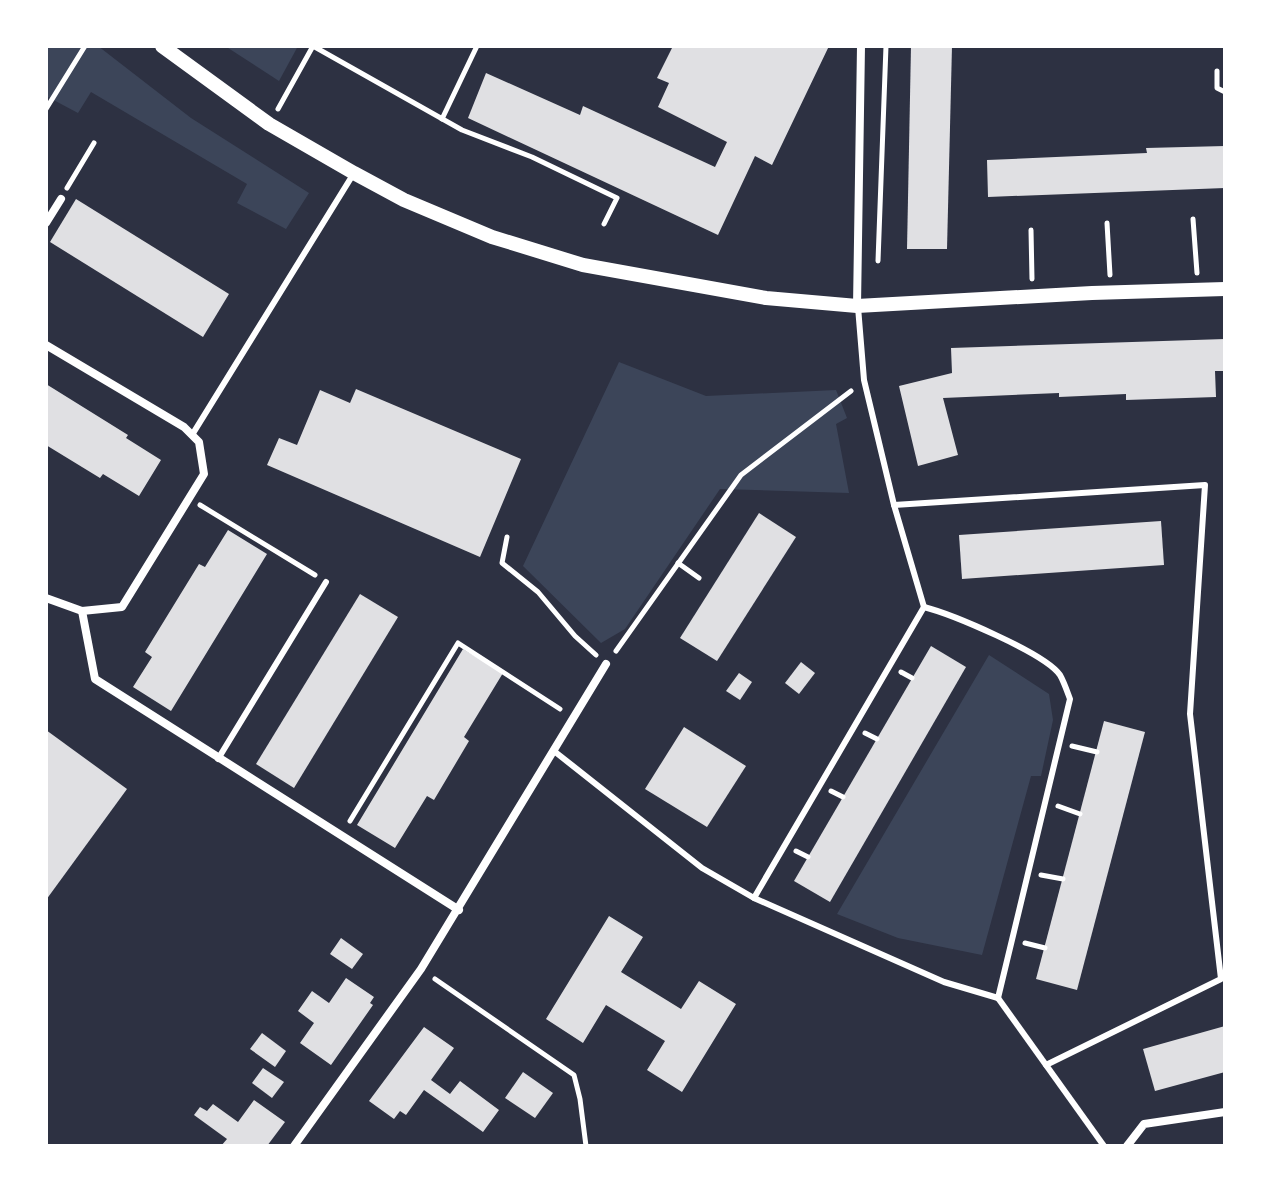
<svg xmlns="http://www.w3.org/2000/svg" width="1271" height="1192" viewBox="0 0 1271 1192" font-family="Jost,sans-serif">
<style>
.green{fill:#3c4559}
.building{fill:#e0e0e3}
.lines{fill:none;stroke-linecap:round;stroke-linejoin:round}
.path{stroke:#fff;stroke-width:5}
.service{stroke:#fff;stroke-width:6}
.minor{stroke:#fff;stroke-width:8}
.tertiary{stroke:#fff;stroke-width:14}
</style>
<rect width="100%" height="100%" fill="#2d3142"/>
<!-- green -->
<g class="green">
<polygon points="46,46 98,46 191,118 309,193 286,229 237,203 247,184 91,92 78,113 46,96"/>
<polygon points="225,46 298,46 279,81"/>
<polygon points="619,362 706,396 836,390 847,418 836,424 849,493 720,489 625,629 601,643 523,566"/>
<polygon points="989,655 1049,694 1053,720 1041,776 1031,776 982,955 898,938 837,914"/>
</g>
<!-- building -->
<g class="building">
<polygon points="673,46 829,46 772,165 755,156 718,235 468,118 486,73 580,115 583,106 715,167 727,142 658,107 669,83 657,78"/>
<polygon points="911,46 952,46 947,249 907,249"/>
<polygon points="1225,146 1225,188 988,197 987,160 1147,153 1146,148"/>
<polygon points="76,199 229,294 203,337 50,242"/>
<polygon points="1225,339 1225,371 1215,371 1216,397 1126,400 1126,394 1059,397 1059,393 943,398 958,455 918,466 899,386 952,373 951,348"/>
<polygon points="46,384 128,435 126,438 161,460 139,496 103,474 100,478 46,445"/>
<polygon points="356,389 521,459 480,557 267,465 279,438 297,445 320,390 350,403"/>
<polygon points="759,513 796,537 717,661 680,638"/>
<polygon points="1161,521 1164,565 962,579 959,535"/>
<polygon points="228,530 267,554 171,711 133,687 152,657 145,652 199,564 205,567"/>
<polygon points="360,594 398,617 294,788 256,764"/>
<polygon points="931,646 966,667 830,902 794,881"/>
<polygon points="463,649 503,673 464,737 469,741 434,800 427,796 395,848 357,825"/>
<polygon points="801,662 815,673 799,694 785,683"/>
<polygon points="739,673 752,682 740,700 726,691"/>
<polygon points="1104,721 1145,732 1077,990 1036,979"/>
<polygon points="684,727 746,766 707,827 645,789"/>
<polygon points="46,730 127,789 46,900"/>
<polygon points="609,916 643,937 621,972 681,1009 699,981 736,1004 682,1092 647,1070 665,1041 606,1005 583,1043 546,1019"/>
<polygon points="341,938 363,954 352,969 330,954"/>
<polygon points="346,978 374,997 370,1003 373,1005 331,1065 300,1043 314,1023 298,1011 312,991 329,1003"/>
<polygon points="1225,1026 1225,1072 1155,1091 1143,1049"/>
<polygon points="424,1027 454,1048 431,1080 450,1094 460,1081 499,1110 483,1132 424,1090 406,1115 400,1111 394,1119 369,1101"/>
<polygon points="262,1033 286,1051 275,1067 250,1049"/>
<polygon points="263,1068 284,1082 272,1098 252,1083"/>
<polygon points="523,1072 553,1093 535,1118 505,1098"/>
<polygon points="254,1100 285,1122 267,1146 221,1146 227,1139 194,1115 200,1107 207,1111 213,1104 238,1122"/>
</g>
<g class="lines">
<!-- path -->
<g class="path">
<polyline points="313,46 462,130 532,157 617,198 604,224"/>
<polyline points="1217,71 1217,88 1225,92"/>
<polyline points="46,109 85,46"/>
<polyline points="278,109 313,46"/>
<polyline points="442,119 477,46"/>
<polyline points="67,188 94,143"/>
<polyline points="1193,219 1197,273"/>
<polyline points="1107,223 1110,275"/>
<polyline points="1031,230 1032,279"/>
<polyline points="878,261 886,46"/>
<polyline points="200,505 315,575"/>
<polyline points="507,537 502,563 538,592 575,636 596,655"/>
<polyline points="678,563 699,578"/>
<polyline points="616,651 741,475 851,391"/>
<polyline points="901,672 912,678"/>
<polyline points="865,733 877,739"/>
<polyline points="1072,746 1097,752"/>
<polyline points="831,791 843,797"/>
<polyline points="1058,806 1080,814"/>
<polyline points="350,821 458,643 560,709"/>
<polyline points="796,851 808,857"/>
<polyline points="1041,875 1063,879"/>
<polyline points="1025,943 1045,948"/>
<polyline points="435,979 574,1075 580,1099 586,1146"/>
</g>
<!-- service -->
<g class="service">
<polyline points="858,307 864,380 894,505 924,607"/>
<polyline points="192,435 354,173"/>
<polyline points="894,505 1205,485 1190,714 1221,979 1046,1065"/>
<path d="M924,607C951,614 1045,653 1060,675C1064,682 1067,691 1070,699L998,998"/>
<polyline points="554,751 702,868 754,898 944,982 998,998"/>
<polyline points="218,759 326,582"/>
<polyline points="754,898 924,607"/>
<polyline points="998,998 1104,1146"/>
</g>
<!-- minor -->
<g class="minor">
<polyline points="46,223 61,199"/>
<polyline points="857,306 861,46"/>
<polyline points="46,345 184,427 199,442 204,474 122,607 82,611 46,598"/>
<polyline points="82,611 95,679 459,910"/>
<polyline points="294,1146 421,969 606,664"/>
<polyline points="1127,1146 1144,1124 1225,1112"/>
</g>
<!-- tertiary -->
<polyline class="tertiary" points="162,46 269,124 354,173 404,200 492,237 583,265 766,298 857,306 1092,293 1225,289"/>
</g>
<!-- border -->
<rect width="1271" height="1192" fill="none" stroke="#ffffff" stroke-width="96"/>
</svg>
